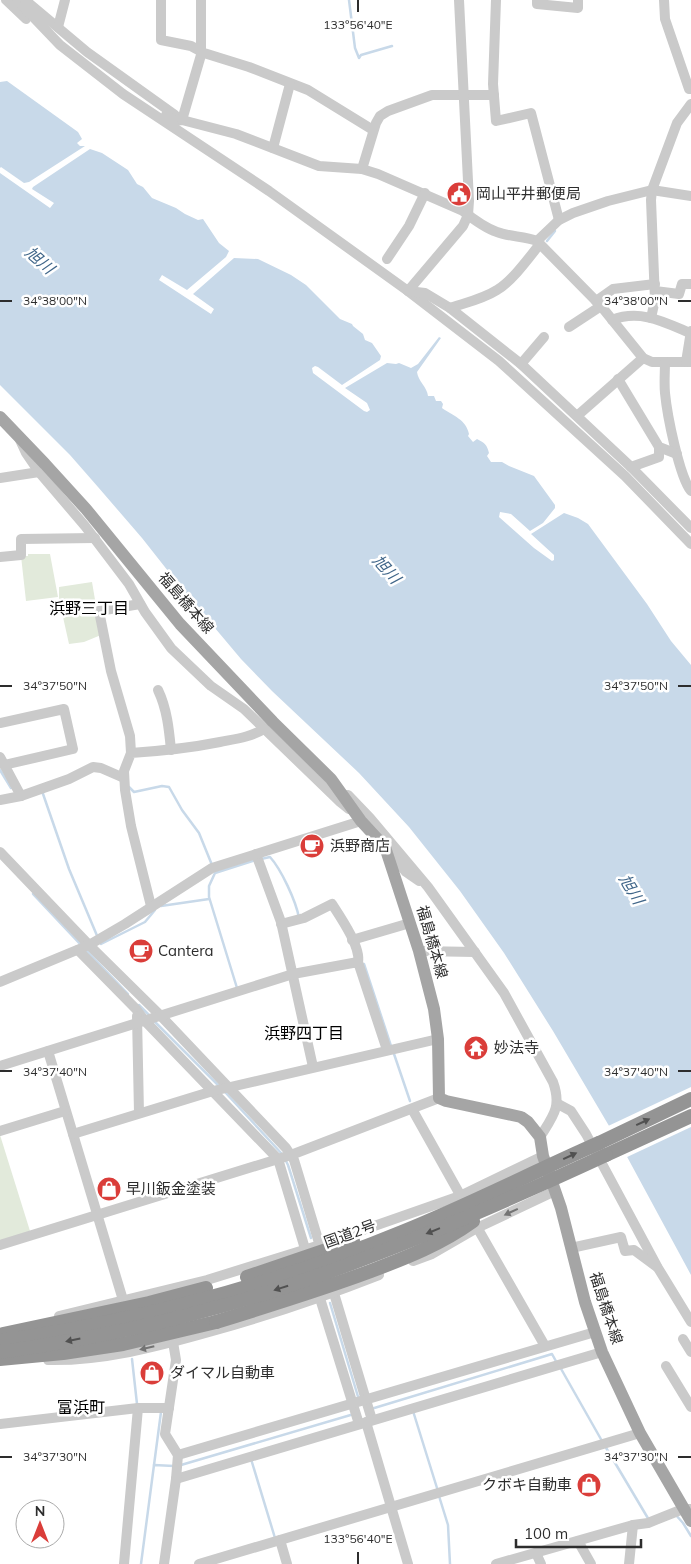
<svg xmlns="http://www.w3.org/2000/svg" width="691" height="1564" viewBox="0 0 691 1564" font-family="Mulish,'Noto Sans JP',sans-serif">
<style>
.green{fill:#e2eadb}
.water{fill:#c8d9e9}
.pier{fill:#fff}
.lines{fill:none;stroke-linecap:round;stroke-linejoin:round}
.stream{stroke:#c8d9e9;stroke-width:2.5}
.minor{stroke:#cacaca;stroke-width:10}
.major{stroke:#a5a5a5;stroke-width:12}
.highway{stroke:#949494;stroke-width:14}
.highway-bridge{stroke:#949494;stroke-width:14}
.oneway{fill:#515151}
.oneway2{fill:#747474}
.ticks{fill:none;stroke:#2d2d2d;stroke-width:2}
.labels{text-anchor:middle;stroke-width:5;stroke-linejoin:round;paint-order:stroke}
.poi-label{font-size:15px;fill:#2d2d2d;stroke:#fff;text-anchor:start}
.street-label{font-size:15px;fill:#2d2d2d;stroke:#fff}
.water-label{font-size:16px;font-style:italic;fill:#406689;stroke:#fff}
.neighbourhood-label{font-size:16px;fill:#000;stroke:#fff}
.ticks-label{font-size:12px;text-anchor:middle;fill:#2d2d2d;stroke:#fff;stroke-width:5;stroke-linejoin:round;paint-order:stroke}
</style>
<rect width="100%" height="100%" fill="#fff"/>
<!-- green -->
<g class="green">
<polygon points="28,554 50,554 58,597 26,601 21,556 28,556"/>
<polygon points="92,582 101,635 84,642 69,644 59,599 59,587"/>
<polygon points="0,1135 30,1231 0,1241"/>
</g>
<!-- water -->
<g class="water">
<polygon points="7,81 78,132 82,139 77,143 80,146 85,146 29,182 24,183 1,167 0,168 0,82"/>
<path d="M90,149L102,153L128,170L137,184L143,187L152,198L176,208L185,214L198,220L203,219L219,243L229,251L226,257L187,290L162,275L159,280L211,314L214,309L193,294L234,258L258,259L291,275L306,285L340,319L352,324L353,326L363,334L365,340L372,343L381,356L380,360L342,385L318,367L315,366L312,368L313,373L364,411L367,412L370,410L367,403L345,388L387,363L396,364L399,363L411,368L418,364L439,337L441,338L417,372C418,381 427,387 428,396H434L436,401H441L443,404L442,408C453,416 466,419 469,434L468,436L473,442L477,439C485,443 487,445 489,453L487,456L491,462H502L509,466L534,476L555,505V508L543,523L530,531L511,514L500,512L499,517L534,548L552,561L554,560V555L531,534L564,513L578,518L588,524L647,604L671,641L691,665V1275L625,1153L553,1031L504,953L460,891L409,827L359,773L272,691L241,659L183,590L142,538L98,487L70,455L0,385V173L50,208L54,203L32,189L33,187Z"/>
</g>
<!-- pier -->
<polygon class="pier" points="691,1087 691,1127 625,1158 606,1127"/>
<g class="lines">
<!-- stream -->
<g class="stream">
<polyline points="349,0 355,48 359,58 361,55 392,46"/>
<polyline points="547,241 555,231"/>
<polyline points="0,770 11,788"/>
<polyline points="129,787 134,792 162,786 169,787 182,810 199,833 212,865"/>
<polyline points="42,791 69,869 98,938"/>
<path d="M261,859L270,857C281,869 296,901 299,918"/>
<polyline points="33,894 81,945"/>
<polyline points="161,906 209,899"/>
<polyline points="101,944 145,922 155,910"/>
<polyline points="85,949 128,994"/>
<polyline points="364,964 391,1046"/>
<polyline points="237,988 209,897 209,886 215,873 256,860"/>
<polyline points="139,1005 149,1015"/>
<polyline points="154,1021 219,1086"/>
<polyline points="393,1051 410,1101"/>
<polyline points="225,1092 282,1154"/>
<polyline points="285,1159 288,1165 311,1238"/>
<polyline points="330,1303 359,1400"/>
<polyline points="132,1359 137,1404"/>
<polyline points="560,1367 602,1441"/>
<polyline points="371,1409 552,1354 557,1363"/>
<polyline points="413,1411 437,1488"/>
<polyline points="605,1446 649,1520"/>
<polyline points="251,1459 275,1538"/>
<polyline points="154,1465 161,1412"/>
<polyline points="181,1465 354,1414"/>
<polyline points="439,1496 448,1525 450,1564"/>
<polyline points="675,1514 683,1523 691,1536"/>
<polyline points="141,1564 154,1465 174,1466"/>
</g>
<!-- minor -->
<g class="minor">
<polyline points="6,0 26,19"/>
<polyline points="17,0 60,45 123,94 269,191 408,291 499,361 625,476 691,544"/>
<polyline points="25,0 87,52 175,115"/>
<polyline points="161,0 161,40 191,46 204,53 249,67 308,90 373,130"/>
<polyline points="496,0 493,84 496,121 531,113 559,220"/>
<polyline points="537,0 537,4 578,8 578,0"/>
<polyline points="664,0 665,19 689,89 691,89"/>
<polyline points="58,27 65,0"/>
<path d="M166,115L175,121L182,120L236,134L319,166L362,169L378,174L463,211C473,219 485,228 497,232C510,237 524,236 537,241L601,306L643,358L652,362H691"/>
<polyline points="182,120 201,55 201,0"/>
<polyline points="273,148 290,84"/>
<polyline points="362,169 376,123 380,116 388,111 432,95 494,95"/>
<polyline points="537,241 559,220 573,213 608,201 652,190 691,196"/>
<polyline points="387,259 409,226 425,193"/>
<polyline points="408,291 425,293 450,308 521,364 631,467 691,528"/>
<polyline points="408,291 463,226 468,215 469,201 459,0"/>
<polyline points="655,291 679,294 682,284 691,284"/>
<polyline points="596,301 613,289 655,284"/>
<path d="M450,308C465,303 483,299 497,290C512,281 528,259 539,245"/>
<polyline points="651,318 655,300 651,200 652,190 677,123 691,104"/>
<path d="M612,320C640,309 664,322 690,333"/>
<polyline points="569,327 601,306"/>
<path d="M665,362C665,372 664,383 665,393C667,414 679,476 691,491"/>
<polyline points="686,362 691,331"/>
<polyline points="521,364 544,337"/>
<polyline points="618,379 659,447 677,454"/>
<polyline points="577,416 643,358"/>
<polyline points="20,440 26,453 39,472 85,526 129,584 145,612 171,648 211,686 244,709 339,801 349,809"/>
<polyline points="631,467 659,457 659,447"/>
<polyline points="0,478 39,472"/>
<polyline points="0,557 21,555 21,539 95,538"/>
<path d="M158,690C167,709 169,729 171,750"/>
<polyline points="0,723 64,709 73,749 4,765"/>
<polyline points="131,753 130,736 111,671 99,611 140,604"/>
<polyline points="0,757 21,796"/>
<path d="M348,795L370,818L428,887L504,993L553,1082C562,1107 553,1116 540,1137"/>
<polyline points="0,800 21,796 69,779 93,767 101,768 124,778"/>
<polyline points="387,849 406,872 419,881"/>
<polyline points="0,852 89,945 160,1015 286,1148 294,1160 323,1256"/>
<polyline points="256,854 281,922 313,1067"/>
<path d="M151,906L131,826L125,790L124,771L131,753C161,751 190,748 220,742C235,739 251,737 264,729"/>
<path d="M281,924L304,918L332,904C341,918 361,947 358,962"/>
<polyline points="352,940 410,923"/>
<polyline points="78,950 136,1009 145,1021 278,1159 309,1262"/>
<polyline points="419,951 475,952"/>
<polyline points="0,982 89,945 125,924 212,868 361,821"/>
<polyline points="137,1016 139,1113"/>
<polyline points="48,1051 123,1300"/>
<polyline points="0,1066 293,974 358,962 387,1050"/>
<polyline points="558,1104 571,1111 586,1134 658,1268 691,1322"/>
<polyline points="412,1109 463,1200"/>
<polyline points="0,1131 65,1111"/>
<polyline points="73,1134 213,1091 438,1039"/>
<polyline points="474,1222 545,1346"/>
<polyline points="0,1245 291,1155 439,1098"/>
<polyline points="571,1248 621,1237 625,1251 634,1250 657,1267"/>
<polyline points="413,1261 432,1254 477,1228 555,1191"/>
<polyline points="330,1280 372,1420"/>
<polyline points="318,1292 359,1424"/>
<polyline points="59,1316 207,1280 320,1245 460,1196 543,1156"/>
<polyline points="683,1339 691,1352"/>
<path d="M48,1360C103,1361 156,1347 209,1332C267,1316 323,1297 379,1275"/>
<polyline points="666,1366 691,1407"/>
<polyline points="366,1422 408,1564"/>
<polyline points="0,1424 138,1408 169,1408"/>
<polyline points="178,1455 595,1332"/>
<polyline points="176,1479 602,1352"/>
<polyline points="280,1540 287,1564"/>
<polyline points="578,1541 591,1564"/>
<polyline points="536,1553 541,1564"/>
<polyline points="124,1564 138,1408"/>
<polyline points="164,1564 176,1479 178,1455 165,1434 176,1360 173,1342"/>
<polyline points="199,1564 640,1433"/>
<polyline points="496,1564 633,1525 648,1523 683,1509 690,1509"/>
<polyline points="629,1564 633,1525"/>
</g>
<!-- major -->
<polyline class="major" points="0,417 45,464 86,509 180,624 273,722 331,779 361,821 385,847 419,951 434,1009 438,1039 439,1098 446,1101 521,1117 528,1122 540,1137 543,1156 561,1208 585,1302 602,1352 640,1433 691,1521"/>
<!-- highway -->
<g class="highway">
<polyline points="599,1143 691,1099"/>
<polyline points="606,1155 691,1116"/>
<polyline points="3,1334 149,1303 206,1288"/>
<polyline points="0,1359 63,1353 123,1344 216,1322"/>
</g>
<!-- highway-bridge -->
<g class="highway-bridge">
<polyline points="247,1277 353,1241"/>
<path d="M216,1322C268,1306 320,1290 371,1271C408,1257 441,1244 473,1221"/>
<path d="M0,1341C138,1321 273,1285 402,1232C469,1205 533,1172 599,1143"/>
<path d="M0,1352C123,1335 247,1304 363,1259C445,1228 526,1192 606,1155"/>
</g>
</g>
<!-- one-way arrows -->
<defs><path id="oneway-solid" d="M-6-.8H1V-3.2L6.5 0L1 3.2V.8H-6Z" transform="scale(1.25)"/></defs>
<g class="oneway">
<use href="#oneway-solid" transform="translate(643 1122) rotate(-25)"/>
<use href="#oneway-solid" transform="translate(570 1156) rotate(-25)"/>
<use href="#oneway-solid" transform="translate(433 1231) rotate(158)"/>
<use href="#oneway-solid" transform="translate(281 1288) rotate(162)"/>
<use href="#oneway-solid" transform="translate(73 1340) rotate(168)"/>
</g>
<g class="oneway2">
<use href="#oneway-solid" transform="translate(511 1212) rotate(155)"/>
<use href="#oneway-solid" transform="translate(147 1348) rotate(167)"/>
</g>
<!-- ticks -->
<path class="ticks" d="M358,0V12M0,301H12M678,301H691M0,686H12M678,686H691M0,1071H12M678,1071H691M0,1457H12M678,1457H691M358,1552V1564"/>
<!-- icons -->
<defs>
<symbol id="civic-disc" viewBox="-11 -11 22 22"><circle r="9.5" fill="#da3d39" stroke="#fff"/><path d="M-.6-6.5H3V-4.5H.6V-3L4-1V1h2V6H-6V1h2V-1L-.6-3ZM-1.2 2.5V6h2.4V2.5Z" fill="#fff"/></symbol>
<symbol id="cafe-disc" viewBox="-11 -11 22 22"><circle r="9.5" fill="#da3d39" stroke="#fff"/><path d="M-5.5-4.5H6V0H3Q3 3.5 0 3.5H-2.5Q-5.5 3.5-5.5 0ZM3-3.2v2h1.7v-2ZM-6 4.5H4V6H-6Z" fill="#fff"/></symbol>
<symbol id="temple-disc" viewBox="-11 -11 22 22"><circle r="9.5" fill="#da3d39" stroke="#fff"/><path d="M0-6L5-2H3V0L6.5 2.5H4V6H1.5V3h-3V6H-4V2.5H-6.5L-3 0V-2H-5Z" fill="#fff"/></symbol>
<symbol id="shop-disc" viewBox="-11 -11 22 22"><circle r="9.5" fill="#da3d39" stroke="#fff"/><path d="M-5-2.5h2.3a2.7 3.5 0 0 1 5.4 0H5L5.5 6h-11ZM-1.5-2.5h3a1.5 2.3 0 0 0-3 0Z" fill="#fff"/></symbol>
</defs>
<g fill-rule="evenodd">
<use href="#civic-disc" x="445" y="180" width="28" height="28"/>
<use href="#cafe-disc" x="298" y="832" width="28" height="28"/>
<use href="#cafe-disc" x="127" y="937" width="28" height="28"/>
<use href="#temple-disc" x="462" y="1034" width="28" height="28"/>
<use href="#shop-disc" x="95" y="1175" width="28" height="28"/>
<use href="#shop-disc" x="138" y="1359" width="28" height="28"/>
<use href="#shop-disc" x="575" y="1471" width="28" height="28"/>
</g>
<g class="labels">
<!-- poi labels -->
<g class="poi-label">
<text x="476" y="199">岡山平井郵便局</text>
<text x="330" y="851">浜野商店</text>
<text x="158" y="956">Cantera</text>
<text x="494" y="1053">妙法寺</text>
<text x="126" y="1194">早川鈑金塗装</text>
<text x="170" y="1378">ダイマル自動車</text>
<text x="572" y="1490" text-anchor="end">クボキ自動車</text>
</g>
<!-- street labels -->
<g class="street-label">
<text transform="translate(186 603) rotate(49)" y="5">福島橋本線</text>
<text transform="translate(432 942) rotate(74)" y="5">福島橋本線</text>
<text transform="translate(350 1234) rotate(-20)" y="5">国道2号</text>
<text transform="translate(606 1308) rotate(72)" y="5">福島橋本線</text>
</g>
<!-- water labels -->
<g class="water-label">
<text transform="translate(40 260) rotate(41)" y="6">旭川</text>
<text transform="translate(387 569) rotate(48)" y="6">旭川</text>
<text transform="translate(632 889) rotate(59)" y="6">旭川</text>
</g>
<!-- neighbourhood labels -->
<g class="neighbourhood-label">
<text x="89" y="614">浜野三丁目</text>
<text x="304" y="1039">浜野四丁目</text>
<text x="81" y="1413">富浜町</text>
</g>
</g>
<g class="ticks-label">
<text x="358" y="29">133°56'40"E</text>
<text x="55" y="305">34°38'00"N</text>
<text x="636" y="305">34°38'00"N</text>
<text x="55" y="690">34°37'50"N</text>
<text x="636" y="690">34°37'50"N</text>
<text x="55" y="1076">34°37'40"N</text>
<text x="636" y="1076">34°37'40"N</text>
<text x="55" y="1461">34°37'30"N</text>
<text x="636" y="1461">34°37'30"N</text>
<text x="358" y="1543">133°56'40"E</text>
</g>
<!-- north arrow -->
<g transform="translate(40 1524)"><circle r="24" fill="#ffffff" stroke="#ababab"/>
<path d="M0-4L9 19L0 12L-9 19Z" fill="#da3d39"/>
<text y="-8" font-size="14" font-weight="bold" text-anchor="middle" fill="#2d2d2d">N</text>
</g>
<!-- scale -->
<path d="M516 1539v8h125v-8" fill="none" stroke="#2d2d2d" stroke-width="2.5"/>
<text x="524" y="1539" font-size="15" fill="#2d2d2d" stroke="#ffffff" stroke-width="4" paint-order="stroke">100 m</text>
</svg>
